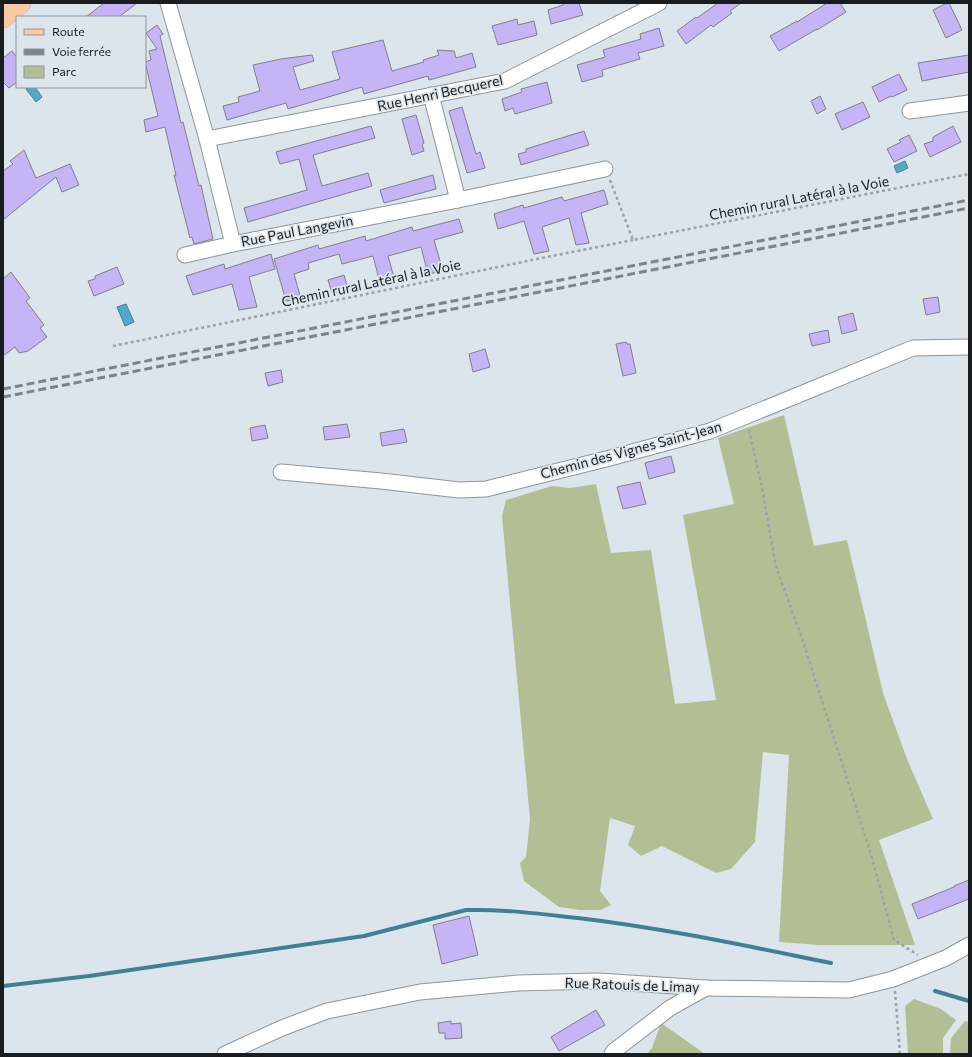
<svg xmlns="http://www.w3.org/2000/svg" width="972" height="1057" viewBox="0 0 972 1057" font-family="Commissioner,sans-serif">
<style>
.green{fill:#b2bf95}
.water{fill:#51abc7;stroke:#408095}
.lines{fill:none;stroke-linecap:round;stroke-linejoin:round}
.stream{stroke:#408095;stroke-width:4}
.building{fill:#c5b4f6;stroke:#817f88}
.minor-casing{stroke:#8d959c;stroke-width:17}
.major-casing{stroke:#c3c4c5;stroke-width:21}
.path{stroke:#9ba2a7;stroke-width:2.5;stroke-dasharray:3 3;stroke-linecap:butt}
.minor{stroke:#fff;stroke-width:15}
.major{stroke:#fbc9a1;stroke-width:19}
.rail{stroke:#7d8387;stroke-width:3;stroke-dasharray:8 4;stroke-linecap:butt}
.labels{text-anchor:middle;stroke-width:3.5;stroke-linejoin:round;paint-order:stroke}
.street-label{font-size:14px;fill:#1a1d1f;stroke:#dce5ec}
</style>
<rect width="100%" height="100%" fill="#dce5ec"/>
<!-- green -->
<g class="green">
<polygon points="784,415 814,546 847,540 883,693 907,759 933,819 879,840 915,945 819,945 779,942 789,755 763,752 755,842 731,869 716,873 662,846 641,856 628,845 635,826 610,818 600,891 611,905 600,910 580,910 559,907 524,881 520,863 526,857 530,819 502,516 506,500 552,486 570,488 596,484 611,553 651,550 675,704 716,700 683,515 734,504 718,438"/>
<polygon points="914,999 941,1009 956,1020 943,1038 943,1054 908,1054 905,1006"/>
<polygon points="965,1021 969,1022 969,1054 950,1054 951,1038"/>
<polygon points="661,1023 705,1054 647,1054 652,1048"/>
</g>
<!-- water -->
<g class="water">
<polygon points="28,87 35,87 42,97 36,102 26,89"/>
<polygon points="905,161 908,168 897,173 894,166"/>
<polygon points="126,304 134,322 125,326 117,307"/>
</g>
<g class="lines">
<!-- stream -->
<g class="stream">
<path d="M3,986L89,976L364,936L466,910C504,909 540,914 578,918C663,928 747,946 831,963"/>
<polyline points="935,991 969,1001"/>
</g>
</g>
<!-- building -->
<g class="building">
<polygon points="104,3 137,3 119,17 86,17"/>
<polygon points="563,3 579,3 583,15 551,24 548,10 563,5"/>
<polygon points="718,3 741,3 730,11 732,13 713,27 711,25 686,44 677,31 696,17 697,18"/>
<polygon points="827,3 840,3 846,12 817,30 817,29 779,51 770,36 797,21 797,22"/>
<polygon points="947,3 949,3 962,30 946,38 933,10"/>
<polygon points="517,19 518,25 534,21 537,35 498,45 492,26"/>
<polygon points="157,25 163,34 160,36 181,123 183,122 199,186 201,185 213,239 194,244 192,237 190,238 174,175 176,175 165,127 146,132 144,120 158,116 145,62 151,60 149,51 157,49 146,33"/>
<polygon points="659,28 664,46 638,53 640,59 602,70 603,76 582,82 577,65 605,57 603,50 641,39 640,34"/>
<polygon points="383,40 392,71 424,62 423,60 439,55 437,50 454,51 456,58 472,53 476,67 429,80 428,76 364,94 362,87 288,109 286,103 227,120 223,106 239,102 238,97 260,91 253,65 281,59 312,55 314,61 293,67 300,90 340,79 332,52"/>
<polygon points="12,51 17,58 17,82 9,88 3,82 3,58"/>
<polygon points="969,55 969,72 922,81 918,63"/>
<polygon points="899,74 907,90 892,97 891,96 879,102 872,87"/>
<polygon points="547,82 552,103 515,114 513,108 505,111 502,99 522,92 521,89"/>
<polygon points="820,96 826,109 817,114 811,101"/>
<polygon points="863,102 870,117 842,130 835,114"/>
<polygon points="462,107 476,154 480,152 485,168 467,173 449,111"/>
<polygon points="416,115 424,143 422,144 424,151 412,155 402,119"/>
<polygon points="371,126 375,138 313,155 322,186 368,173 372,186 248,222 244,208 307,190 299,159 280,164 276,152"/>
<polygon points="953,126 961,142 930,157 924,144 933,141 933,137"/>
<polygon points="584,131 589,145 521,165 518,154 526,152 526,149"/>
<polygon points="909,135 917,151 894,162 887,149 901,142 899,140"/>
<polygon points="24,150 36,178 70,164 79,185 62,192 56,177 3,220 3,171 13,164 10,161"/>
<polygon points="433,175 436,189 384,203 380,190"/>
<polygon points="604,190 608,204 581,213 589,243 576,245 569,218 542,227 549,251 534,254 524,221 498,229 494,214 523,205 524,208 562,197 564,201"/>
<polygon points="459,219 463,232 434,240 443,271 428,274 421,247 388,256 395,281 380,283 373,256 342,264 339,254 308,263 309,269 294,274 301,299 286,301 274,259 318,245 319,249 365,236 366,241 412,227 413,231"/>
<polygon points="271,254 275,269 249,277 257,307 239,310 232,284 193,295 186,276 224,264 225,269"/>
<polygon points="117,267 124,284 94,296 88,281 95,279 95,276"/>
<polygon points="11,272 30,298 26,301 44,325 40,328 47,337 28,351 19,353 15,347 3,356 3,279"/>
<polygon points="344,275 348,290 332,293 328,280"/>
<polygon points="938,297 940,312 926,315 923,299"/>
<polygon points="853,313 857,330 842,334 838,317"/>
<polygon points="828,330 830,342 812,346 809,334"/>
<polygon points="626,342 627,344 630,344 636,373 623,376 616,344"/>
<polygon points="485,349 490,367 473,372 469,354"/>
<polygon points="281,370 283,382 268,386 265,373"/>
<polygon points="347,424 350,437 325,440 323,427"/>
<polygon points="265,425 268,438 252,441 250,428"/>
<polygon points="404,429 407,442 382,446 380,433"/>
<polygon points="671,456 675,472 649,479 645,463"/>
<polygon points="640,482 646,504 623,509 617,487"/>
<polygon points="969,880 969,899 918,919 912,904 954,887 954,886"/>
<polygon points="469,916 478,955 442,964 433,925"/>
<polygon points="596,1010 605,1025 559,1051 551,1037"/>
<polygon points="451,1021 451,1024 461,1023 462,1038 445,1039 445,1033 439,1033 438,1023"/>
</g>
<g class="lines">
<defs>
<g id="minor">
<polyline points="168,3 207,139 233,244 458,200 605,169"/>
<polyline points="431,95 458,200"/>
<polyline points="910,111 969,103"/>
<polyline points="207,139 505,81 659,3"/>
<polyline points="185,255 233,244"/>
<polyline points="281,472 381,481 459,490 486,489 610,458 710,431 913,348 969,347"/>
<polyline points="225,1054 282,1028 327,1011 420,992 518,983 598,981 706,988 849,990 893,979 946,958 969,945"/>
<polyline points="612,1054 614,1051 670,1008 706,988"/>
</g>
<polyline id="major" points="3,18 21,3"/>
</defs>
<!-- minor casing -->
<use href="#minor" class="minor-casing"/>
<!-- major casing -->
<use href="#major" class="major-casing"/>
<!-- path -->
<g class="path">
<polyline points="610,180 633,240 969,174"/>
<polyline points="113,346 542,258 633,240"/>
<polyline points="749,430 762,488 776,567 802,638 870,851 894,940 918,955"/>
<polyline points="895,991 900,1054"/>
</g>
<!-- minor -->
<use href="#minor" class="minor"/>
<!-- major -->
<use href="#major" class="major"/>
<!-- rail -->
<g class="rail">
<polyline points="3,389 969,200"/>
<polyline points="3,397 969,208"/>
</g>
</g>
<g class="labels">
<!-- street labels -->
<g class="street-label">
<text transform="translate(440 93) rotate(-12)" y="5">Rue Henri Becquerel</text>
<text transform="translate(799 198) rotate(-11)" y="5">Chemin rural Latéral à la Voie</text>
<text transform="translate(297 231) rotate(-11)" y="5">Rue Paul Langevin</text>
<text transform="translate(371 283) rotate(-12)" y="5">Chemin rural Latéral à la Voie</text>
<text transform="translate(631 450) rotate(-15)" y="5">Chemin des Vignes Saint-Jean</text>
<text transform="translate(632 985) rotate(2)" y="5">Rue Ratouis de Limay</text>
</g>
</g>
<!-- border -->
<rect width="972" height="1057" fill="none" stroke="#1a1d1f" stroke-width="8"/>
<!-- legend -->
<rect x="16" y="16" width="130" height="72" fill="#dce5ec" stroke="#8e959a"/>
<rect x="24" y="29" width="20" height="6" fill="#fbc9a1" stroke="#8e959a"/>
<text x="52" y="36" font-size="12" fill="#1a1d1f">Route</text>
<rect x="24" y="49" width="20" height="6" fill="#7d8387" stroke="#8e959a"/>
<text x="52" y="56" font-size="12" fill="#1a1d1f">Voie ferrée</text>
<rect x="24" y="66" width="20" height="12" fill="#b2bf95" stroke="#8e959a"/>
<text x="52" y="76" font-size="12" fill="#1a1d1f">Parc</text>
</svg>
